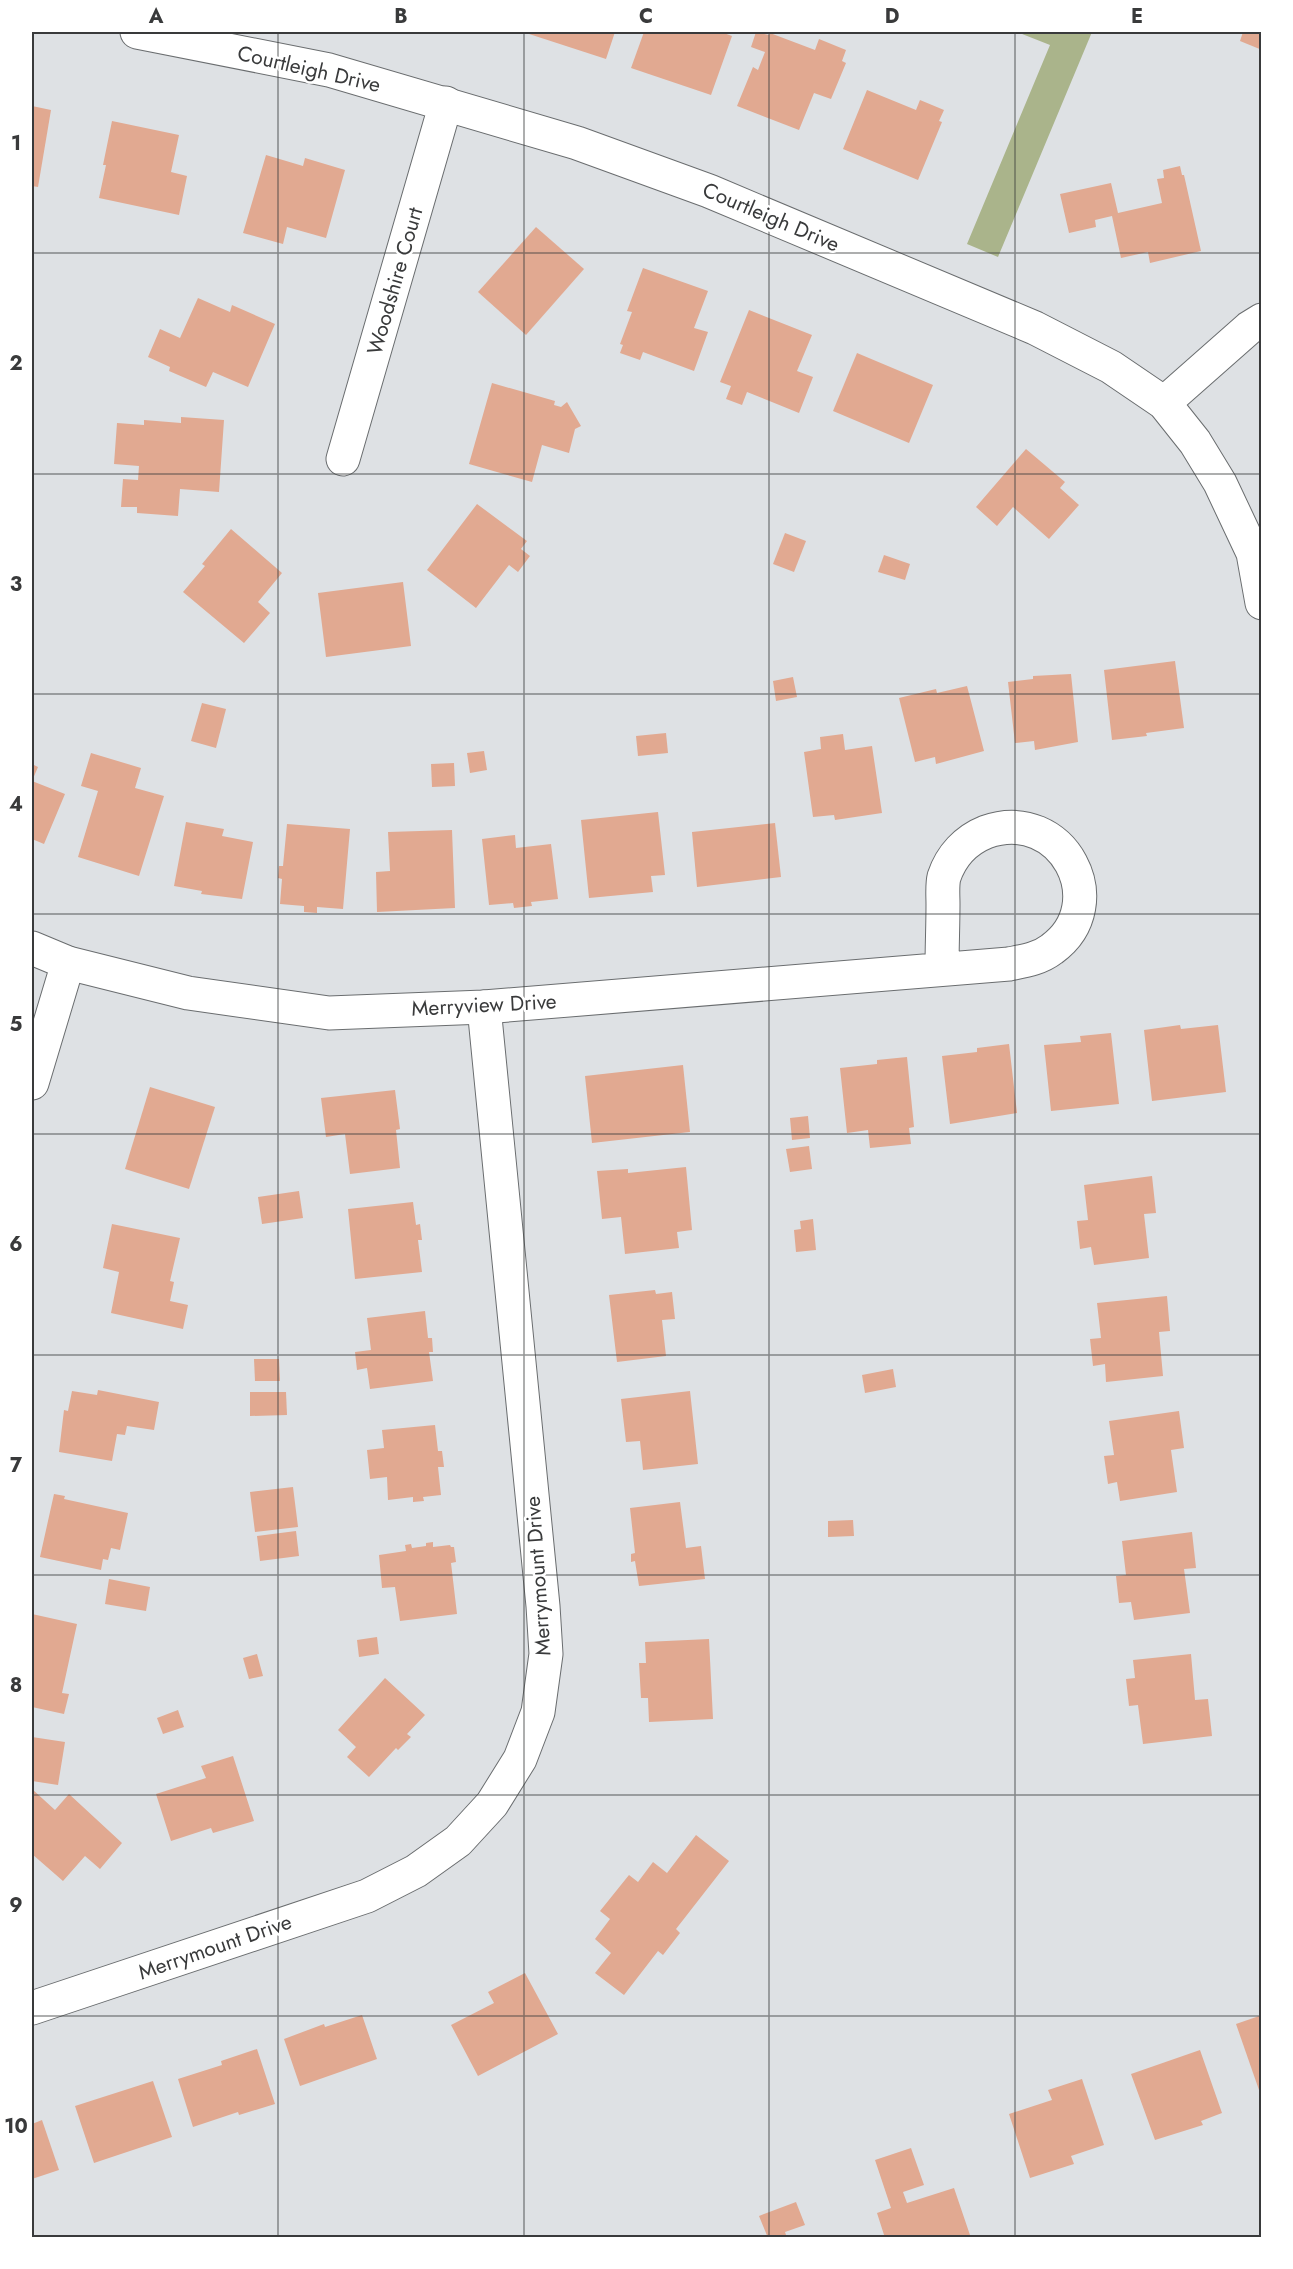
<svg xmlns="http://www.w3.org/2000/svg" width="1293" height="2269" viewBox="0 0 1293 2269" font-family="Jost,sans-serif">
<style>
.green{fill:#aab48b}
.building{fill:#e1a991}
.lines{fill:none;stroke-linecap:round;stroke-linejoin:round}
.minor-casing{stroke:#6a6d6f;stroke-width:35}
.minor{stroke:#fff;stroke-width:33}
.grid{fill:none;stroke:#393a3b;stroke-width:1.5;stroke-opacity:0.55}
.labels{text-anchor:middle;stroke-width:5;stroke-linejoin:round;paint-order:stroke}
.street-label{font-size:21px;fill:#393a3b;stroke:#fff}
.neatline{fill:none;stroke:#393a3b;stroke-width:2}
.grid-label{font-size:20px;text-anchor:middle;font-weight:bold;fill:#393a3b}
</style>
<rect width="100%" height="100%" fill="#dee1e4"/>
<!-- green -->
<polygon class="green" points="1017,32 1092,32 998,257 967,244 1050,45"/>
<!-- building -->
<g class="building">
<polygon points="527,32 615,32 606,59 526,33"/>
<polygon points="644,32 721,32 732,36 711,95 631,68"/>
<polygon points="756,32 769,35 770,33 815,50 819,39 846,50 842,61 846,63 831,99 814,93 799,130 737,106 753,67 758,70 765,52 751,47"/>
<polygon points="1243,32 1262,32 1262,50 1240,41"/>
<polygon points="867,90 916,110 920,100 944,110 939,121 942,122 918,180 843,149"/>
<polygon points="32,106 51,110 38,187 32,186"/>
<polygon points="112,121 179,135 171,172 187,176 179,215 99,198 106,165 103,165"/>
<polygon points="266,155 303,166 305,158 345,170 326,238 287,227 283,244 243,233"/>
<polygon points="1180,166 1182,175 1184,175 1201,251 1150,263 1148,252 1121,258 1112,216 1095,220 1096,227 1069,233 1060,194 1111,183 1118,213 1162,203 1157,179 1164,178 1163,170"/>
<polygon points="536,227 584,269 526,335 478,292"/>
<polygon points="643,268 708,291 694,328 708,332 694,371 643,352 640,360 620,353 623,345 620,344 632,312 627,311"/>
<polygon points="198,298 230,312 232,305 275,324 248,387 213,372 206,387 169,371 170,367 148,357 160,329 180,338"/>
<polygon points="749,310 812,335 797,371 813,377 799,413 747,392 742,405 726,399 731,386 720,382"/>
<polygon points="857,353 933,385 909,443 833,411"/>
<polygon points="492,383 555,401 554,405 561,407 567,402 581,426 575,429 569,453 542,445 532,482 469,464"/>
<polygon points="181,417 224,420 219,492 180,489 178,516 137,513 137,507 121,507 123,479 138,480 139,466 114,464 117,423 144,425 144,420 181,423"/>
<polygon points="1026,449 1065,482 1060,488 1079,505 1049,539 1013,507 997,526 976,507"/>
<polygon points="477,504 527,541 521,549 530,556 518,572 509,565 476,608 427,570"/>
<polygon points="231,529 282,573 258,602 270,613 244,643 183,592 205,566 202,564"/>
<polygon points="785,533 806,541 794,572 773,564"/>
<polygon points="884,555 910,564 905,580 878,572"/>
<polygon points="403,582 411,646 326,657 318,593"/>
<polygon points="1175,661 1184,728 1146,733 1147,736 1112,740 1104,670"/>
<polygon points="1071,674 1078,742 1035,750 1034,741 1015,743 1008,682 1033,679 1033,676"/>
<polygon points="793,677 797,697 776,701 773,681"/>
<polygon points="967,686 984,751 936,764 935,757 915,762 899,698 936,689 937,693"/>
<polygon points="202,703 226,709 216,748 191,741"/>
<polygon points="666,733 668,753 638,756 636,736"/>
<polygon points="843,734 845,750 872,746 882,813 835,820 834,815 813,817 804,752 821,749 820,737"/>
<polygon points="484,751 487,770 470,773 467,753"/>
<polygon points="91,753 141,768 135,788 164,796 139,876 78,857 98,791 81,786"/>
<polygon points="454,763 455,786 432,787 431,764"/>
<polygon points="32,764 38,767 32,781 65,794 44,844 32,839"/>
<polygon points="658,812 665,875 651,876 653,892 589,898 581,820"/>
<polygon points="186,822 224,829 222,836 253,842 242,899 201,894 202,891 174,886"/>
<polygon points="775,823 781,877 697,887 692,832"/>
<polygon points="287,824 350,829 343,909 317,907 317,913 304,912 304,906 280,904 282,879 278,878 279,866 283,866"/>
<polygon points="452,830 455,908 377,912 376,872 390,871 388,832"/>
<polygon points="515,835 516,848 551,844 558,899 531,902 532,906 514,908 513,903 489,905 482,839"/>
<polygon points="1180,1025 1181,1029 1218,1025 1226,1092 1152,1101 1144,1030"/>
<polygon points="1111,1033 1119,1104 1051,1111 1044,1045 1081,1042 1080,1036"/>
<polygon points="1009,1044 1017,1113 950,1124 942,1056 977,1052 977,1048"/>
<polygon points="907,1057 914,1127 909,1128 911,1144 870,1148 868,1130 847,1133 840,1068 877,1064 877,1060"/>
<polygon points="683,1065 690,1132 592,1143 585,1076"/>
<polygon points="150,1087 215,1107 189,1189 125,1169"/>
<polygon points="395,1090 400,1129 396,1130 400,1168 350,1174 345,1134 326,1137 321,1098"/>
<polygon points="808,1116 810,1138 792,1140 790,1118"/>
<polygon points="809,1146 812,1169 790,1172 786,1149"/>
<polygon points="686,1167 692,1230 677,1232 679,1248 625,1254 621,1217 602,1219 597,1171 628,1169 628,1173"/>
<polygon points="1152,1176 1156,1213 1144,1214 1149,1258 1094,1265 1091,1247 1080,1249 1077,1221 1088,1220 1084,1185"/>
<polygon points="299,1191 303,1218 262,1224 258,1197"/>
<polygon points="413,1202 416,1225 420,1224 422,1240 418,1240 422,1272 355,1279 348,1209"/>
<polygon points="813,1219 816,1250 796,1252 794,1230 801,1229 800,1221"/>
<polygon points="112,1224 180,1238 170,1281 174,1282 170,1301 188,1305 183,1329 111,1313 119,1272 103,1268"/>
<polygon points="655,1290 656,1294 672,1292 675,1319 662,1320 666,1356 617,1362 609,1295"/>
<polygon points="1167,1296 1170,1331 1159,1332 1163,1376 1106,1382 1105,1364 1093,1366 1090,1339 1101,1338 1097,1303"/>
<polygon points="425,1311 428,1338 432,1338 433,1352 429,1352 433,1381 370,1389 367,1368 357,1370 355,1352 371,1350 367,1318"/>
<polygon points="254,1359 279,1359 280,1381 255,1381"/>
<polygon points="893,1369 896,1387 865,1393 862,1375"/>
<polygon points="98,1390 159,1402 154,1430 127,1426 125,1435 117,1434 112,1461 59,1452 64,1410 68,1411 72,1391 97,1395"/>
<polygon points="690,1391 698,1464 643,1470 640,1441 626,1442 621,1399"/>
<polygon points="250,1392 286,1392 287,1415 250,1416"/>
<polygon points="1179,1411 1184,1448 1171,1450 1177,1492 1120,1501 1117,1482 1108,1484 1104,1456 1114,1455 1109,1421"/>
<polygon points="435,1425 438,1451 442,1451 444,1467 438,1467 441,1495 423,1497 424,1501 413,1502 413,1497 388,1500 387,1477 370,1479 367,1450 384,1448 382,1430"/>
<polygon points="293,1487 298,1527 255,1532 250,1492"/>
<polygon points="54,1494 65,1496 64,1499 128,1513 120,1550 111,1548 108,1560 103,1559 101,1570 40,1557"/>
<polygon points="680,1502 686,1548 701,1546 705,1579 639,1586 635,1561 631,1562 631,1554 635,1553 630,1508"/>
<polygon points="853,1520 854,1536 828,1537 828,1521"/>
<polygon points="296,1531 299,1556 260,1561 257,1536"/>
<polygon points="1192,1532 1196,1568 1184,1569 1190,1613 1134,1620 1131,1602 1119,1603 1116,1576 1126,1575 1122,1541"/>
<polygon points="433,1542 433,1547 450,1545 451,1547 454,1547 456,1562 451,1563 457,1614 400,1621 395,1587 382,1588 379,1555 406,1551 405,1545 411,1544 412,1548 426,1546 426,1543"/>
<polygon points="109,1579 150,1587 146,1611 105,1604"/>
<polygon points="32,1614 77,1624 62,1693 69,1694 64,1714 32,1707"/>
<polygon points="377,1637 379,1654 359,1657 357,1640"/>
<polygon points="709,1639 713,1719 649,1722 648,1698 641,1698 639,1663 646,1663 645,1642"/>
<polygon points="257,1654 263,1676 249,1679 243,1658"/>
<polygon points="1191,1654 1195,1700 1208,1699 1212,1736 1143,1744 1138,1705 1129,1706 1126,1679 1135,1678 1133,1660"/>
<polygon points="385,1678 425,1715 407,1734 411,1737 398,1750 396,1748 369,1777 347,1757 356,1747 338,1730"/>
<polygon points="178,1710 184,1727 163,1734 157,1718"/>
<polygon points="32,1737 65,1742 58,1785 32,1781"/>
<polygon points="233,1756 254,1821 213,1833 211,1828 171,1841 156,1794 206,1778 201,1766"/>
<polygon points="32,1789 55,1810 69,1794 122,1843 100,1869 85,1856 63,1881 32,1854"/>
<polygon points="696,1835 729,1861 676,1929 680,1933 663,1955 658,1951 624,1995 595,1973 611,1953 595,1939 610,1919 600,1911 629,1875 638,1882 653,1862 667,1873"/>
<polygon points="525,1973 558,2034 478,2076 451,2025 494,2003 488,1992"/>
<polygon points="362,2015 377,2059 300,2086 284,2039 324,2024 325,2027"/>
<polygon points="1262,2015 1262,2089 1259,2090 1236,2024"/>
<polygon points="257,2049 275,2104 239,2115 238,2112 193,2127 178,2079 222,2065 221,2061"/>
<polygon points="1200,2050 1222,2113 1201,2121 1203,2125 1155,2140 1131,2074"/>
<polygon points="1082,2079 1104,2145 1071,2156 1074,2164 1030,2178 1009,2114 1052,2100 1048,2090"/>
<polygon points="153,2081 172,2137 94,2163 75,2106"/>
<polygon points="42,2120 59,2170 32,2179 32,2124"/>
<polygon points="911,2148 924,2185 903,2192 907,2203 954,2188 971,2238 885,2238 877,2213 891,2208 875,2160"/>
<polygon points="796,2202 805,2225 785,2232 787,2238 768,2238 759,2216"/>
</g>
<g class="lines">
<defs>
<g id="minor">
<polyline points="137,32 329,70 577,143 709,191 1035,328 1111,367 1164,403 1195,442 1220,483 1253,553 1262,603"/>
<polyline points="1164,403 1249,328 1262,320"/>
<polyline points="343,459 446,103"/>
<path d="M32,948L68,963L188,993L329,1013L484,1007L1009,964C1024,961 1039,959 1052,949C1114,904 1063,805 986,832C966,840 951,856 944,877C942,885 943,896 943,904C943,925 942,947 942,968"/>
<polyline points="32,1083 68,963"/>
<polyline points="32,2008 367,1896 416,1871 458,1841 492,1804 520,1759 538,1712 546,1654 543,1606 484,1007"/>
</g>
</defs>
<!-- minor casing -->
<use href="#minor" class="minor-casing"/>
<!-- minor -->
<use href="#minor" class="minor"/>
</g>
<!-- grid -->
<path class="grid" d="M278,32V2238M524,32V2238M769,32V2238M1015,32V2238M32,253H1262M32,474H1262M32,694H1262M32,914H1262M32,1134H1262M32,1355H1262M32,1575H1262M32,1795H1262M32,2016H1262"/>
<g class="labels">
<!-- street labels -->
<g class="street-label">
<text transform="translate(309 69) rotate(13)" y="7">Courtleigh Drive</text>
<text transform="translate(771 217) rotate(23)" y="7">Courtleigh Drive</text>
<text transform="translate(395 281) rotate(-74)" y="7">Woodshire Court</text>
<text transform="translate(484 1005) rotate(-3)" y="7">Merryview Drive</text>
<text transform="translate(538 1576) rotate(-94)" y="7">Merrymount Drive</text>
<text transform="translate(215 1947) rotate(-19)" y="7">Merrymount Drive</text>
</g>
</g>
<!-- border -->
<rect width="1293" height="2269" fill="none" stroke="#ffffff" stroke-width="66"/>
<rect x="33" y="33" width="1227" height="2203" class="neatline"/>
<g class="grid-label">
<text x="156" y="23">A</text>
<text x="401" y="23">B</text>
<text x="646" y="23">C</text>
<text x="892" y="23">D</text>
<text x="1137" y="23">E</text>
<text x="16" y="150">1</text>
<text x="16" y="370">2</text>
<text x="16" y="591">3</text>
<text x="16" y="811">4</text>
<text x="16" y="1031">5</text>
<text x="16" y="1251">6</text>
<text x="16" y="1472">7</text>
<text x="16" y="1692">8</text>
<text x="16" y="1912">9</text>
<text x="16" y="2133">10</text>
</g>
</svg>
